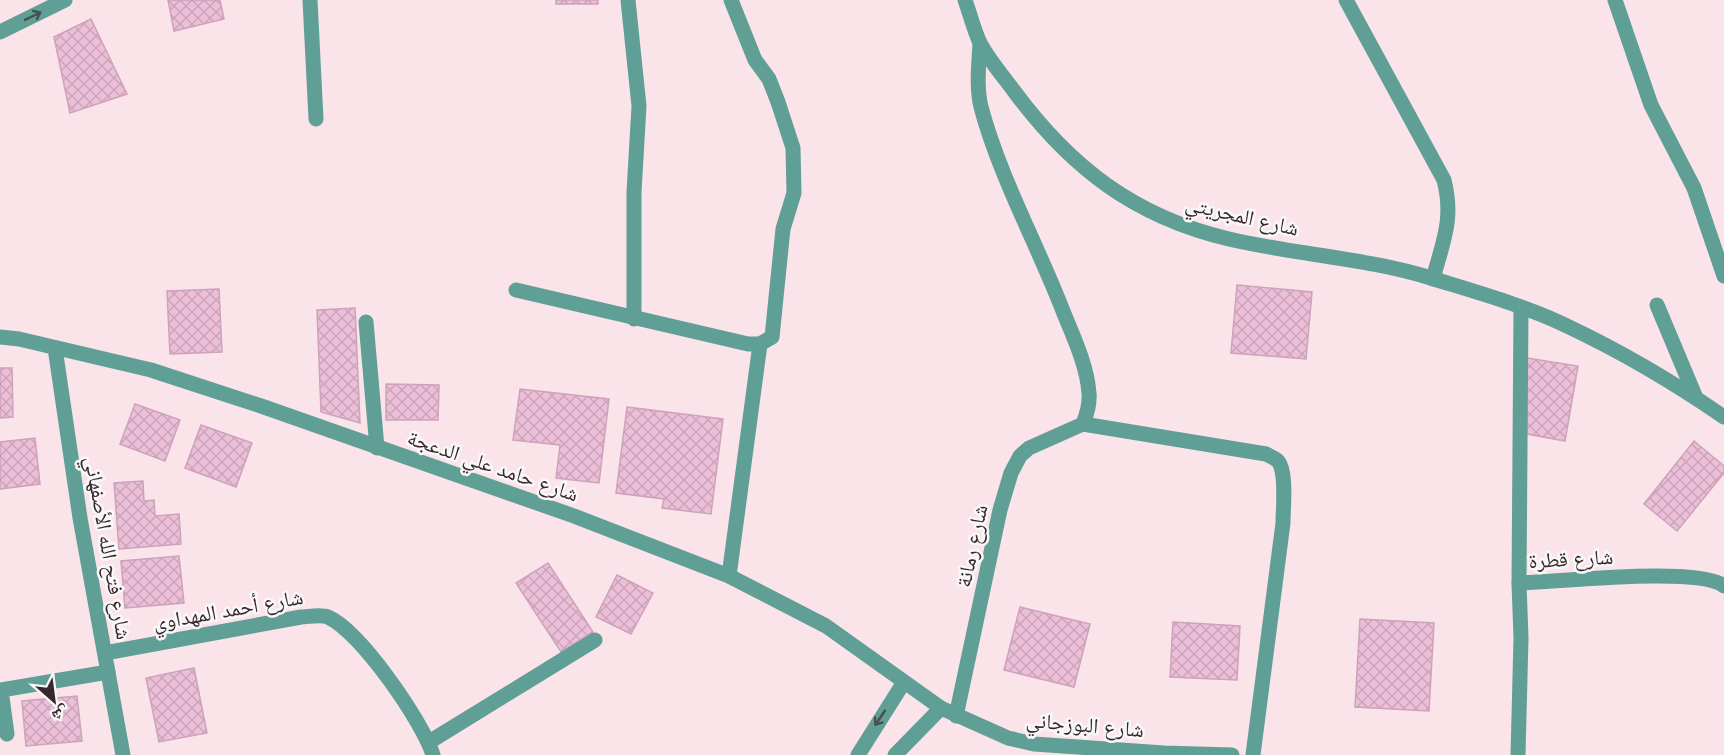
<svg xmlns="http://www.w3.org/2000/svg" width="1724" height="755" viewBox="0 0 1724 755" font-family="Quicksand,'Noto Naskh Arabic',sans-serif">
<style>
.building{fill:url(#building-cross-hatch);stroke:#cda2bb;stroke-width:1.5}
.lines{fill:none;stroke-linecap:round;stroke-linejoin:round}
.minor{stroke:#609f96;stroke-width:15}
.oneway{stroke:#475151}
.labels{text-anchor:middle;stroke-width:5;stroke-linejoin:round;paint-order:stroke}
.street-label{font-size:21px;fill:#3a272c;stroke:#f8f8f8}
</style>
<defs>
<pattern id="building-cross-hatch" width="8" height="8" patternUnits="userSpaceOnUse" patternTransform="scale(1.5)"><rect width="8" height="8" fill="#ecbfd9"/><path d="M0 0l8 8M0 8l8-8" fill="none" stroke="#cba4ba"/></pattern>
</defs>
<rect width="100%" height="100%" fill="#fae4e9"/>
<!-- building -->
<g class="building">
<polygon points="168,0 220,0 224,19 174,31"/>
<rect x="556" y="0" width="42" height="4"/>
<polygon points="91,19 127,94 70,113 54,37"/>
<polygon points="1237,285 1312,292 1306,359 1231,353"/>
<polygon points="219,289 222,352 170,354 167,291"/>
<polygon points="355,308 360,423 321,412 317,310"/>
<polygon points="1527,358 1578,366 1565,441 1522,433"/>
<polygon points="0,368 12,368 13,417 0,418"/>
<polygon points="386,384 439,385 438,420 386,420"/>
<polygon points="520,389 609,399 599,483 556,478 560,445 513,440"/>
<polygon points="135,404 180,420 165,461 120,444"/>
<polygon points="627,407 723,419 711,514 662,508 664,499 616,493"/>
<polygon points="201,425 252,443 236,487 185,468"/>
<polygon points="35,438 40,484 0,489 0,442"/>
<polygon points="1694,441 1724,466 1724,473 1677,531 1644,504"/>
<polygon points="143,481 144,501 154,500 155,516 179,514 181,544 119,549 114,483"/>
<polygon points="179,556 184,603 125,608 121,561"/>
<polygon points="548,563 593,632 561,652 516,583"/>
<polygon points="617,575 653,593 631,634 596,617"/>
<polygon points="1020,607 1090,624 1074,687 1004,670"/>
<polygon points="1360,619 1434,623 1429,711 1355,707"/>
<polygon points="1173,622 1240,626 1237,680 1170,677"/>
<polygon points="194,668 207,733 159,742 146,678"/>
<polygon points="77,696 82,741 26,746 22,701"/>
</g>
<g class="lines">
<!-- minor -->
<g class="minor">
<polyline points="310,0 316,119"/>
<polyline points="628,0 639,106 634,192 634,319"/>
<path d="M965,0C970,14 974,30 980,43C989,60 1003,76 1014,91C1071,168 1135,217 1229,239C1297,255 1368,258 1434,279C1476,292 1529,307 1567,326C1620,351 1676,384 1724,417"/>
<path d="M1346,0L1444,180C1454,219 1443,241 1433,279"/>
<polyline points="1615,0 1651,105 1694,188 1724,276"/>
<polyline points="0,32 65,0"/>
<path d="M980,43C979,64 976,86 981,107C999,175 1037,244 1063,311C1073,336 1087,365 1089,393C1090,405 1087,414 1083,424"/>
<polyline points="516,290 748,344 760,344 772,337 783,229 794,193 793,148 778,102 769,79 755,60 731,0"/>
<polyline points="1657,305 1696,398"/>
<polyline points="366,322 377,448"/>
<polyline points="0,337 19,339 151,370 264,407 574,516 729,576 826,626 941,708 1008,738 1034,744 1164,753 1232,755"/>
<polyline points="55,348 80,518 123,755"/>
<path d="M1083,424L1266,454C1270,456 1275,458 1278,461C1287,472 1283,508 1283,523L1253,755"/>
<polyline points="729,576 760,344"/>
<polyline points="1519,583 1521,309"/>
<path d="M105,653L301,617C308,617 321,614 328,617C360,631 423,722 433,755"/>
<polyline points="956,716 1000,510 1011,473 1020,456 1029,448 1083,424"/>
<polyline points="7,734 1,690 108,672"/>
<polyline points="429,742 595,640"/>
<polyline points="858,755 904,682"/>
<polyline points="895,755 941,708"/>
<path d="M1518,755L1521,638L1519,583C1557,582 1700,566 1724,586"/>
</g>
</g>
<!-- one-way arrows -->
<defs><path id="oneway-shaft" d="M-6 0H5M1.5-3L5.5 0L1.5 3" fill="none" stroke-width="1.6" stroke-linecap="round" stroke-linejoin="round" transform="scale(1.5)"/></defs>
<g class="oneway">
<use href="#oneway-shaft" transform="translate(33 16) rotate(-26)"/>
<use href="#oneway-shaft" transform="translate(880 718) rotate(124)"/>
</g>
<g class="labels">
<!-- street labels -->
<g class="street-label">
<text transform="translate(1242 216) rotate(13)" y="7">شارع المجريتي</text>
<text transform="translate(493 466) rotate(19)" y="7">شارع حامد علي الدعجة</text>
<text transform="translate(972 546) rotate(-78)" y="7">شارع رمانة</text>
<text transform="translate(108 548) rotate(80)" y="7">شارع فتح الله الأصفهاني</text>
<text transform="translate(1571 559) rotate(-3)" y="7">شارع قطرة</text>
<text transform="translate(228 610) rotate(-10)" y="7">شارع أحمد المهداوي</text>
<text transform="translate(1085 725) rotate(5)" y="7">شارع البوزجاني</text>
</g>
</g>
<!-- north arrow -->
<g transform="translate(54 701) rotate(152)" stroke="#f8f8f8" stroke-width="4.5" paint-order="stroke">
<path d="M0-4.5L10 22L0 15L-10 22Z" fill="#3a272c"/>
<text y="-9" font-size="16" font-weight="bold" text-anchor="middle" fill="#3a272c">ش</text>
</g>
</svg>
